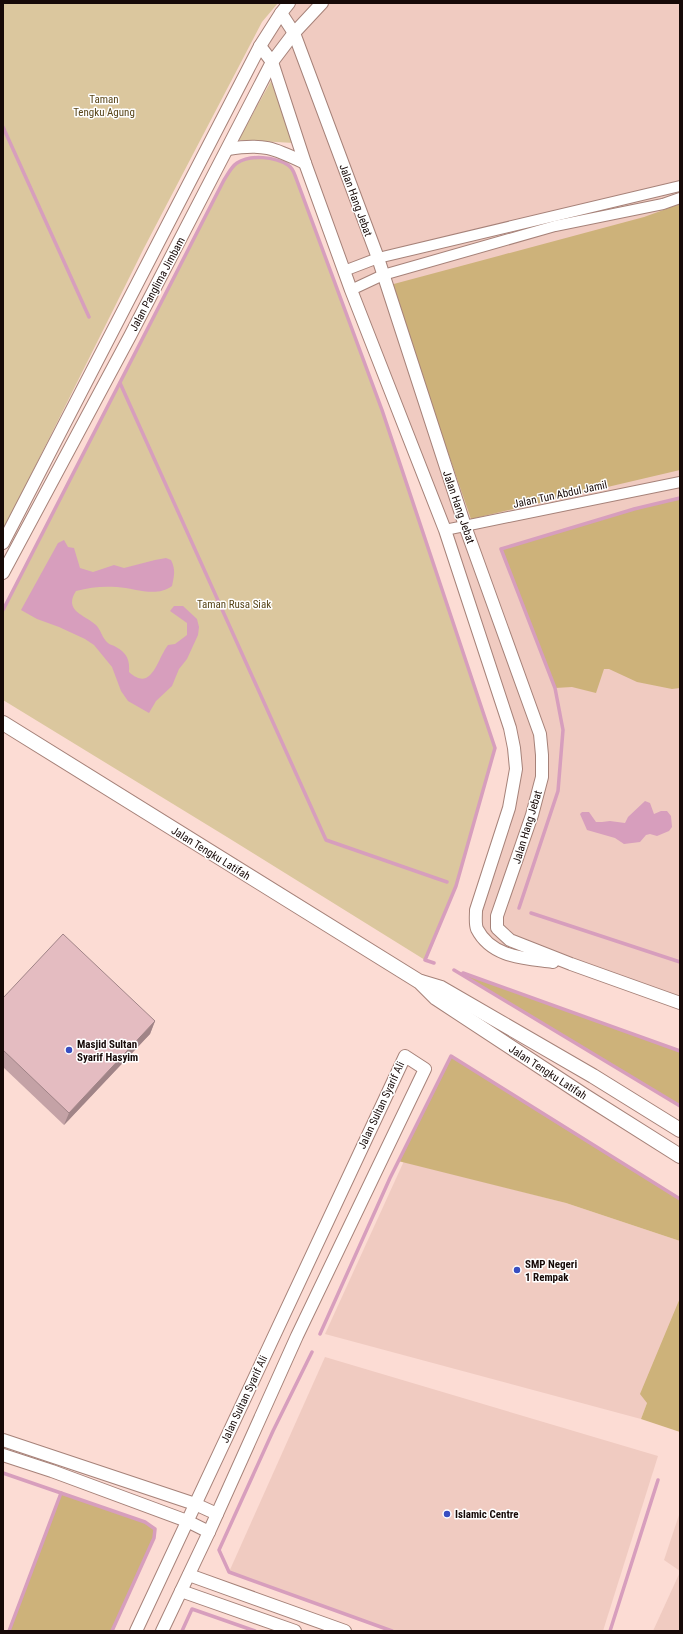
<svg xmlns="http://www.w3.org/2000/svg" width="683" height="1634" viewBox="0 0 683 1634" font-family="'Roboto Condensed',sans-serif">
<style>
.built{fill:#f0cbc1}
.green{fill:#dbc79e}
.forest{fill:#cdb27a}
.water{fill:#d79ebd}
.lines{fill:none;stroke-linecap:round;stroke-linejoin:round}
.stream{stroke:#d79ebd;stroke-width:3.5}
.minor-casing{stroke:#a68279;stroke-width:12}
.tertiary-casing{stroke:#a68279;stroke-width:14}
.secondary-casing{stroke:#a68279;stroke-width:16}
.minor{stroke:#fff;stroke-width:10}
.tertiary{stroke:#fff;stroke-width:12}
.secondary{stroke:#fff;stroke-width:14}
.wall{fill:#c4a2a6}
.shaded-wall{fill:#a08487}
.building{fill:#e4bcc1;stroke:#a08487}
.poi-dot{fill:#384ec1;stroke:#fff;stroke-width:1.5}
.labels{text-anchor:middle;stroke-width:3;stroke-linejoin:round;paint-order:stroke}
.park-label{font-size:11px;fill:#59461a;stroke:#fff}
.street-label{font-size:11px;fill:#160907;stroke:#fff}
.poi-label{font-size:11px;font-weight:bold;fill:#160907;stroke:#fff;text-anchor:start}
</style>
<rect width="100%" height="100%" fill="#fcdcd4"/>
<!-- built -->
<g class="built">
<polygon points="289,3 680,3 680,1003 571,964 514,957 476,928 509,808 514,748 445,530 260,46"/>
<polygon points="404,1161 566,1203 680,1241 680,1298 647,1403 641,1419 325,1334"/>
<polygon points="325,1357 658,1456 603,1631 392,1631 229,1572"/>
<polygon points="680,1512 680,1571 664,1560"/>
<polygon points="680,1572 680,1631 653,1631"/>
</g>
<!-- green -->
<g class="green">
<polygon points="3,3 278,3 262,22 144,248 3,531"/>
<polygon points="271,81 294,143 238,140 239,139"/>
<path d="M249,159C270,158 287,157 296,178L382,410L495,748L456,886L425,960L227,837L3,700V610L224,180C232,167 235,164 249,159Z"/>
</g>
<!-- forest -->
<g class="forest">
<polygon points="680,204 680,470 471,519 390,285 644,217"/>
<polygon points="680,498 680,688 672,689 637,682 609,669 604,669 596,693 572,687 555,688 501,549 634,509"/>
<polygon points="454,970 680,1051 680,1106"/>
<polygon points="451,1056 680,1199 680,1243 680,1241 566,1203 398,1161"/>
<polygon points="680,1298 680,1432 641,1419 647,1403 640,1394"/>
<polygon points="61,1493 145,1522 155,1529 154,1538 113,1631 9,1631"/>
</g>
<!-- water -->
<g class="water">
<path d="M64,540L68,547L74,548L80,568L93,572L114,565L124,568L155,560L166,558L171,560C176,570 174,576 172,586C156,598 135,588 117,587C103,586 90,587 76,591C63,611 85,615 96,625C101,630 102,638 108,643C110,645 113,645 116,647C127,653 130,660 129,672C152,693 157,659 168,645L175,644L187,635V623L170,611L174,606H183L197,619L199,627L198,635L187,659L179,669L172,686L156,701L149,713L128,701L121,691L112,667L94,645L85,639L59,627L37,619L21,610L58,543Z"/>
<polygon points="645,801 650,803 654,814 661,811 667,811 671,816 672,827 669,831 657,836 650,834 646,835 640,842 624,844 615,838 587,830 580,814 582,812 589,812 596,822 602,822 610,821 625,823 628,817"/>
</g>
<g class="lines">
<!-- stream -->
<g class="stream">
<polyline points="3,127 89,317"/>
<polyline points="120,383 326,840 447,882"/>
<path d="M3,610L224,180C228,174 231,167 237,163C251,154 275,157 288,165C293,168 294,173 296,178L382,410L495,748L456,886L425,960L434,963"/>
<polyline points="519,908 558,791 563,730 555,688 501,549 634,509 680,498"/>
<polyline points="531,913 680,962"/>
<polyline points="454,970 680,1106"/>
<polyline points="463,973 680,1051"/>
<polyline points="320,1334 390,1178 451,1056 680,1199"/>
<polyline points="312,1352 273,1431 219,1550 229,1572 392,1631"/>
<polyline points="3,1473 61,1493 9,1631"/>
<polyline points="61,1493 145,1522 155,1529 154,1538 112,1631"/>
<polyline points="182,1631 192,1609 255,1631"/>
<polyline points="610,1631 658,1480"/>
</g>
<defs>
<g id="minor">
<polyline points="344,271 378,258 680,186"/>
<polyline points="351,290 383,275 555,226 663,204 680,198"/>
<polyline points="445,530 680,482"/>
</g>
<g id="tertiary">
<polyline points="281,13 294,33 378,258 465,526 540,734 542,755 542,777 532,815 497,916 497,928 510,940 571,964 680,1003"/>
<path d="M260,46L272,62L305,163L351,290L445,530L510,728L514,748L516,769L509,808L476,910C476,916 475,924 477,929C492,958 525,958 553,962"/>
<path d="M228,149C263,143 274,148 305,163"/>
<polyline points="3,543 260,46 281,13 289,3"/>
<polyline points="3,573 130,336 272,62 294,33 322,3"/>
<polyline points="3,1440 195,1504 217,1514"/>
<polyline points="3,1455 52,1471 187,1521 209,1532"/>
<polyline points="189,1575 345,1631"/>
<polyline points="181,1591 295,1631"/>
<polyline points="136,1631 405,1056 425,1069 297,1336 209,1532 162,1631"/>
</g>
<g id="secondary">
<polyline points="3,723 420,982 436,998 585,1096 680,1156"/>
<polyline points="421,982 441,988 593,1076 680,1130"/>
</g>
</defs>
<!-- minor casing -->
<use href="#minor" class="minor-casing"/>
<!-- tertiary casing -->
<use href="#tertiary" class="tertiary-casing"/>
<!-- secondary casing -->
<use href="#secondary" class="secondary-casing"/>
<!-- minor -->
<use href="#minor" class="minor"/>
<!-- tertiary -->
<use href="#tertiary" class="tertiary"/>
<!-- secondary -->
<use href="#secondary" class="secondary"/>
</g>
<!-- wall -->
<polygon class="wall" points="3,998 155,1021 150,1034 64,1125 3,1067"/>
<!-- shaded-wall -->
<polygon class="shaded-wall" points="155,1021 150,1034 64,1125 69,1113"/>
<!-- building -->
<polygon class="building" points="63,934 155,1021 69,1113 3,1050 3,998"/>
<!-- markers -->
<g class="poi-dot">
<circle cx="69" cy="1050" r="4"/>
<circle cx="517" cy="1270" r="4"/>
<circle cx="447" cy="1514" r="4"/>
</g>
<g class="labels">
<!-- park labels -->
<g class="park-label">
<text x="104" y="103">Taman<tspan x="104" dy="13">Tengku Agung</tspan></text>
<text x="234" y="608">Taman Rusa Siak</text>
</g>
<!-- street labels -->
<g class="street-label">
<text transform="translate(356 200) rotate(70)" y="4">Jalan Hang Jebat</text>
<text transform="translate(157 284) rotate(-62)" y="4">Jalan Panglima Jimbam</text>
<text transform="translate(560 494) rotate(-12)" y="4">Jalan Tun Abdul Jamil</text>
<text transform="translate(459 507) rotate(71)" y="4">Jalan Hang Jebat</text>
<text transform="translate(527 827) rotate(-73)" y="4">Jalan Hang Jebat</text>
<text transform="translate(211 853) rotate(32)" y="4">Jalan Tengku Latifah</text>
<text transform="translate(548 1072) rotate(33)" y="4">Jalan Tengku Latifah</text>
<text transform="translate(381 1105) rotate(-65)" y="4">Jalan Sultan Syarif Ali</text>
<text transform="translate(244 1399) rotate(-65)" y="4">Jalan Sultan Syarif Ali</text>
</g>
<!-- poi labels -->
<g class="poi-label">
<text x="77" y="1048">Masjid Sultan<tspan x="77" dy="13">Syarif Hasyim</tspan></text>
<text x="525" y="1268">SMP Negeri<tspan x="525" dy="13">1 Rempak</tspan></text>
<text x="455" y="1518">Islamic Centre</text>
</g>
</g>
<!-- border -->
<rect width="683" height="1634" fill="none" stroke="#160907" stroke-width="8"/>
</svg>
